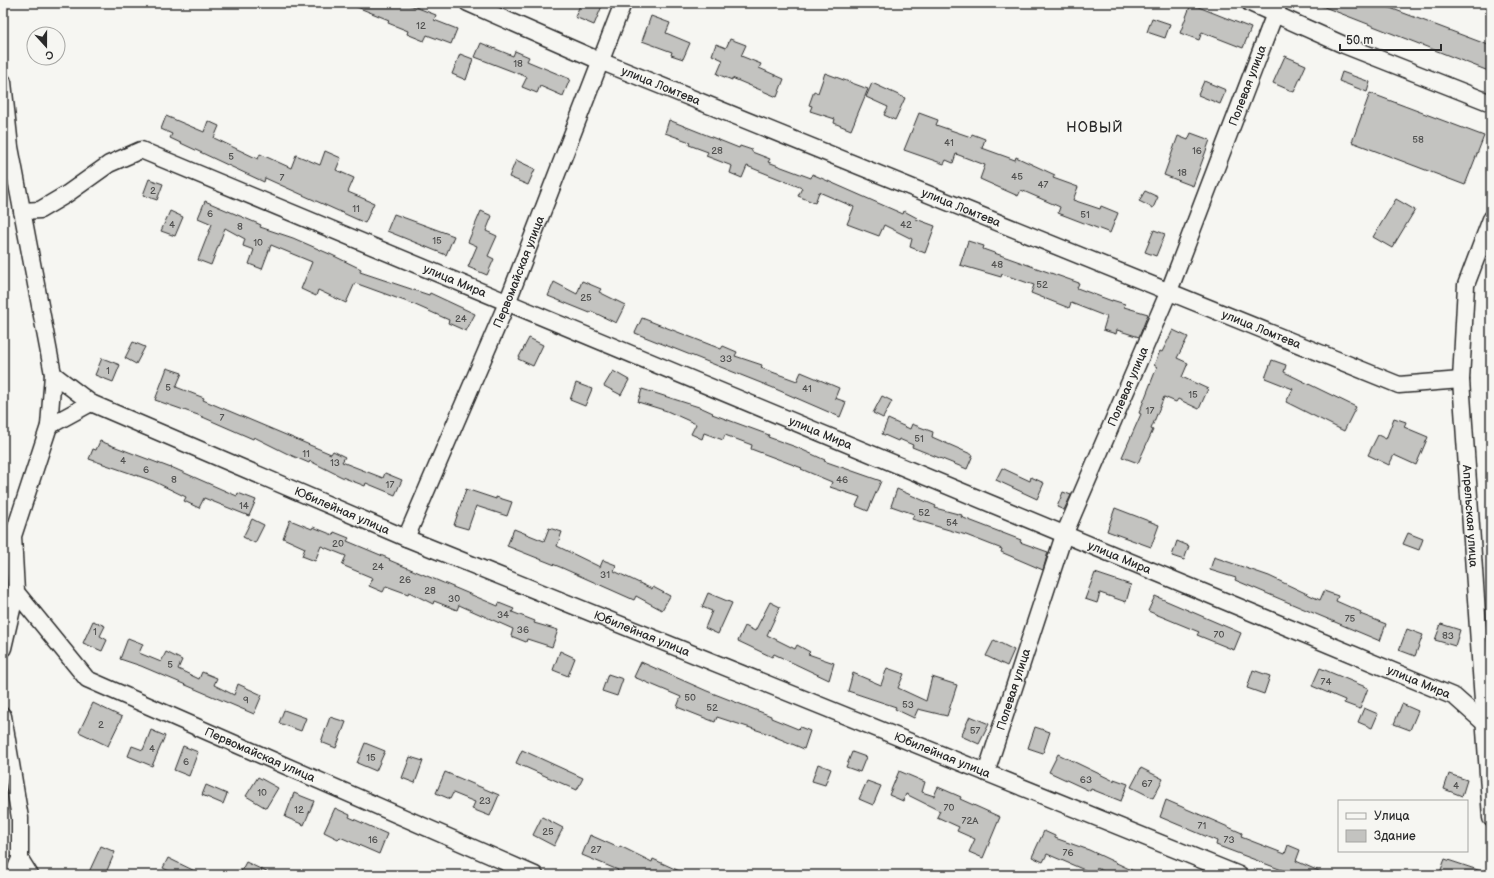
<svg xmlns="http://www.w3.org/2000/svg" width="1494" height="878" viewBox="0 0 1494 878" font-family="'Balsamiq Sans',sans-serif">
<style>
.building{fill:#c3c3c0;stroke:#2b2b2b}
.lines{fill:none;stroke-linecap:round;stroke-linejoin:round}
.minor-casing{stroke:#2b2b2b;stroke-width:19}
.minor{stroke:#f6f6f2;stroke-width:16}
.labels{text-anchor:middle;stroke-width:4;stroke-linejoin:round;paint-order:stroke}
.number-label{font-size:10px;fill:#515150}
.street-label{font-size:12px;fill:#2b2b2b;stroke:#f6f6f2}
.quarter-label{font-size:14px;letter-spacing:1px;fill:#2b2b2b;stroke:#f6f6f2}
</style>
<rect width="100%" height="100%" fill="#f6f6f2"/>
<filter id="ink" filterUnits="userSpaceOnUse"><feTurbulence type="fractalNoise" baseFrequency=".025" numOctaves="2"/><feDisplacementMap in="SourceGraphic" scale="8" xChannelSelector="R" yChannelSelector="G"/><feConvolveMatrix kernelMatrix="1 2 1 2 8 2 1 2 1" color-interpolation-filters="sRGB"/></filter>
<g filter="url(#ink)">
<!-- building -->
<g class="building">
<polygon points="347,3 405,3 436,15 434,20 457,29 451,44 427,35 424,41 407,34 408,31 388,23 389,20"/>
<polygon points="581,3 594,3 602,6 594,25 575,17"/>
<polygon points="1314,3 1377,3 1491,46 1491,72"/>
<polygon points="1191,4 1251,28 1243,48 1202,32 1199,40 1180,33"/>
<polygon points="651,16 670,23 666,33 690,43 683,59 671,55 672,52 642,41"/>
<polygon points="1152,18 1170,24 1165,38 1147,32"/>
<polygon points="730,39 746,45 741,56 761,64 759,68 784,79 777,97 732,78 732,80 717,74 723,60 712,55 716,44 726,48"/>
<polygon points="481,43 513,56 515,51 529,57 527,61 570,79 563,96 540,86 537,93 522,87 527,77 475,57"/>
<polygon points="460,54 473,59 466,80 452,74"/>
<polygon points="1285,56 1306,65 1294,92 1273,83"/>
<polygon points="1342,72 1370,82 1367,92 1339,81"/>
<polygon points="825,73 868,89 851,130 834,123 835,119 810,111 812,106 809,105 814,91 818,93"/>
<polygon points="1204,81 1226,90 1220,104 1198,95"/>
<polygon points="872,83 905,98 895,120 884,115 888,107 866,97"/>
<polygon points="1370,93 1484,136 1465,185 1352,142"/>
<polygon points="919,113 938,120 936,125 971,137 972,134 985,139 982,148 1015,160 1016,157 1055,175 1053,178 1078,187 1073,200 1100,209 1101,206 1118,213 1110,233 1058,213 1060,207 1021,190 1018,196 980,179 985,165 956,154 953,163 946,160 944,164 904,150"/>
<polygon points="166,116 204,132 208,121 219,126 214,138 258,159 260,154 291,168 296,155 320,165 325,151 341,158 336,170 354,178 348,192 374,203 365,223 265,178 264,182 170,138 172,134 161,129"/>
<polygon points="669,120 739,148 740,146 752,150 752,152 770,159 768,162 811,178 812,174 871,200 903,214 904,211 917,218 916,219 935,226 925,253 910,247 912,239 884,225 879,236 847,224 854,207 819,192 815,203 798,196 802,188 747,166 742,178 730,173 732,166 706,156 708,152 689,145 690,142 665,133"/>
<polygon points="1191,133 1210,140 1193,186 1164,175 1178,136 1188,140"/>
<polygon points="516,160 535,169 528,185 509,177"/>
<polygon points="149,179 163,184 157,200 143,195"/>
<polygon points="1145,191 1158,197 1153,208 1139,201"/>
<polygon points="1396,199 1415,210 1392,248 1373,237"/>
<polygon points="205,201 261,225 260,227 293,238 332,255 361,269 360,272 429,295 430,293 475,314 466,331 448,323 449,320 413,304 355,283 346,303 318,290 316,296 301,289 312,262 271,245 262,269 249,264 254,250 243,246 245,239 225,228 211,265 198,260 212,224 198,218"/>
<polygon points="170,211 183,217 175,236 161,231"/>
<polygon points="481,211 492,216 486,231 497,236 488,256 494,259 487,275 468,267 477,246 468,242"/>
<polygon points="394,214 454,236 446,255 387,231"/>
<polygon points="1154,230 1165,234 1156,256 1145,252"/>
<polygon points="968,241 984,246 983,249 1079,283 1077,288 1112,301 1112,300 1125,304 1124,307 1148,314 1139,337 1117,330 1116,334 1103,330 1107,317 1071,303 1069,308 1031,293 1034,285 1002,274 1001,277 960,265"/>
<polygon points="582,281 601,289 599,292 625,305 616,323 591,311 590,313 548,296 554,282 577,294"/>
<polygon points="642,318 721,349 723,346 737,352 735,356 762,365 761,368 797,381 801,372 839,388 835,398 846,402 840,417 771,387 635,333"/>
<polygon points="1173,330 1188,337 1177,358 1188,363 1182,377 1208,389 1199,409 1178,399 1176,402 1164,397 1151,429 1153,430 1138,463 1122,457 1141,414 1139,413 1157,367 1154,365 1160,351 1162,352"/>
<polygon points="529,338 543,345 533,366 518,359"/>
<polygon points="133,342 145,347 136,364 125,358"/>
<polygon points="102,358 120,365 113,382 95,375"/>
<polygon points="1272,360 1286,365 1284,372 1356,407 1344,431 1286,402 1293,389 1265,378"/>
<polygon points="167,368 182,373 176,387 204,398 203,400 331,454 333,451 345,457 342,462 383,478 385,473 402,480 395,495 366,483 365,486 342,477 310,461 309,463 288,454 254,437 253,439 198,415 155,400"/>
<polygon points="613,371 629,380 621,395 604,386"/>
<polygon points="576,383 592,389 585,406 570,400"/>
<polygon points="642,389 702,408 713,413 712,414 769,435 768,437 796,447 825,460 824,461 881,481 868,511 856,506 860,497 830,487 832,482 801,469 802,468 751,449 752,445 725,435 723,440 704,433 702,439 691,434 696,424 667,411 638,402"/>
<polygon points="882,396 892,401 883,418 873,413"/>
<polygon points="1394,418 1406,422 1404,427 1428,437 1416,465 1394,455 1389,465 1368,455 1378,435 1386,439"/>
<polygon points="888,419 910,429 912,424 933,432 932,437 973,455 967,469 912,447 913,445 899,439 898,441 882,434"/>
<polygon points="100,441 171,468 171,467 237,496 238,493 256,500 249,516 204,498 199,508 184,501 186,497 153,481 89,459 93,449 96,450"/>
<polygon points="1002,468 1030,481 1031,477 1044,483 1037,499 996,480"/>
<polygon points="466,489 496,499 496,497 512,502 507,516 476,506 468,529 454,525"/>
<polygon points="897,489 936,506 935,508 962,515 961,517 1021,540 1020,542 1048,552 1043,570 1001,552 1002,549 966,535 912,519 914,514 891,506"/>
<polygon points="1063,492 1071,495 1064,510 1057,507"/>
<polygon points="1115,508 1159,525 1151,547 1107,531"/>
<polygon points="252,519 264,525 255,543 243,537"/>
<polygon points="290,520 312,529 313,527 333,535 334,532 349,538 347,541 390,559 389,560 498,606 499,603 514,609 512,612 535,621 534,623 558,630 552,647 527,639 526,642 511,636 513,629 459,605 457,610 434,601 433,604 409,592 408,594 386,586 383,592 369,586 373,578 342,565 346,556 321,546 315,561 302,556 305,548 283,538"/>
<polygon points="549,528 562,532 557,546 600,567 603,560 616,565 614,571 652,589 653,587 670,596 662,610 636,596 634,600 560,567 507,546 514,529 544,541"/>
<polygon points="1408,533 1423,539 1419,550 1403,544"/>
<polygon points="1177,541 1189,546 1184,560 1172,556"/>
<polygon points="1214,557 1269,576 1320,600 1324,591 1338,596 1336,601 1361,612 1360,614 1386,624 1380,641 1235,580 1236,578 1210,570"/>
<polygon points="1095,573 1131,585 1126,602 1100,593 1097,603 1085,599"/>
<polygon points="708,593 732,603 718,634 705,628 712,611 702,607"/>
<polygon points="1155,596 1241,633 1234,650 1197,635 1199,632 1148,611"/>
<polygon points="770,602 780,607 767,635 795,649 797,645 810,652 808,654 834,663 829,680 774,654 772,657 738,641 745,626 755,631"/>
<polygon points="93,621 105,626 100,636 107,640 102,651 83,643"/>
<polygon points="1441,624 1460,630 1455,646 1435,640"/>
<polygon points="1407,629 1423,635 1415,656 1399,650"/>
<polygon points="128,638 143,644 139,653 161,662 166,652 182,660 178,669 199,679 202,672 217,678 214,685 234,695 238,684 262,695 254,714 141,666 120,659"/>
<polygon points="994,640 1014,650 1007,666 986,656"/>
<polygon points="560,651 575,658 568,676 553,670"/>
<polygon points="641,662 707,691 771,716 771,718 798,729 800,727 810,731 804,749 766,733 717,717 715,722 677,707 681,697 634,677"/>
<polygon points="887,668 904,674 898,688 926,701 932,677 957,685 947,716 918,709 914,718 895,709 896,707 848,691 853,673 881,685"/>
<polygon points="1320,668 1368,688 1360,709 1344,703 1345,700 1312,686"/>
<polygon points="1253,670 1270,676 1264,694 1247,688"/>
<polygon points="608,674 623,679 617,696 602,691"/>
<polygon points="93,703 122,717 108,746 79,732"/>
<polygon points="1402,704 1418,711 1410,730 1394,724"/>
<polygon points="1364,708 1378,714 1372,728 1358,722"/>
<polygon points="284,710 306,718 301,731 279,723"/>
<polygon points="970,716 989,724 979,744 961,736"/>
<polygon points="330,717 346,722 336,748 321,742"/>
<polygon points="1035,727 1050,732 1043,753 1028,748"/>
<polygon points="151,730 165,736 152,766 128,756 132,746 143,750"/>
<polygon points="365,743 385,751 376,771 357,763"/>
<polygon points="183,746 198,752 189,776 174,770"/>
<polygon points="522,750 583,778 577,790 516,763"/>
<polygon points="852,752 866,757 860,772 846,767"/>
<polygon points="1058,754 1114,781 1114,779 1128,784 1121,801 1091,789 1090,791 1049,772"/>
<polygon points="410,757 423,761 415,783 402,778"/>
<polygon points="818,764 831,769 825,785 812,781"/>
<polygon points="1141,768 1163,779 1153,798 1131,787"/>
<polygon points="899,771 925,782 922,792 934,796 938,787 961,797 960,799 1000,817 983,858 969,852 975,839 957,831 959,827 937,817 940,811 906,794 903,801 889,795"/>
<polygon points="445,772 499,795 490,816 472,809 475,802 453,793 450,799 436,793"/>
<polygon points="1449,774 1467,780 1462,796 1444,789"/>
<polygon points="258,777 278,788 266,808 246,796"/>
<polygon points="867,781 881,786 873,805 859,799"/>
<polygon points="206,785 227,794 223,804 202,795"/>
<polygon points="294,793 314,801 304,825 285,817"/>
<polygon points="1166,800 1242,833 1241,837 1285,854 1288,845 1300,850 1296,861 1328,875 1295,875 1216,845 1217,841 1160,817"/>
<polygon points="335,808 350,815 349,817 387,834 379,854 340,837 338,839 324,832"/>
<polygon points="542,817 563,828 554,846 533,835"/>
<polygon points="1044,831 1055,836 1055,838 1089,850 1142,875 1111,875 1097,868 1094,874 1047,854 1043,862 1032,857"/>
<polygon points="590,835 619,848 620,846 652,862 653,859 688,875 615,875 618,870 582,855"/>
<polygon points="101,846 115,852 105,875 95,875 89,872"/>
<polygon points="168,858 203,875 177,875 163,868"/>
<polygon points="1445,859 1487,873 1487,875 1439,875"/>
<polygon points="246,862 273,875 239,875"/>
</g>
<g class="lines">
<defs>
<g id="minor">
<path id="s1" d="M468,3L600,61L1399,385L1461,380"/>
<polyline points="1250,3 1344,45 1491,103"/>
<polyline points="3,82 10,147 53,374 49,426 13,536 16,592 3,648"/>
<path id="s2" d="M22,211L40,210L67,194L109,164L141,150L1455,697L1491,729"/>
<path id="s3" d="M1491,219L1466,285L1461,380L1491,818"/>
<path id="s4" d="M53,374L91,403L406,538L1239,875"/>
<polyline points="49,426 91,403"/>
<path id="s5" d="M406,538L507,303L623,3"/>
<path id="s6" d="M16,592L87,679L535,875"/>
<polyline points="3,716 20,818 20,859 13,875"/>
<path id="s7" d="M986,773L1064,535L1169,291L1279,3"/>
<polyline points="20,859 30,875"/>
</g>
</defs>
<!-- minor casing -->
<use href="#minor" class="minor-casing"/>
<!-- minor -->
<use href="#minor" class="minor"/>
</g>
</g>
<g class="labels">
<!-- number labels -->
<g class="number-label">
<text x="421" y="29">12</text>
<text x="518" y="67">18</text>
<text x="1418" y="143">58</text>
<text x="949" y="146">41</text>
<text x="717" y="154">28</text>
<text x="1197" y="154">16</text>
<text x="231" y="160">5</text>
<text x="1182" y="176">18</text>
<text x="1017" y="180">45</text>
<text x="282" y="181">7</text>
<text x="1043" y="188">47</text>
<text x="153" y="194">2</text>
<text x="356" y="212">11</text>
<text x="210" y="217">6</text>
<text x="1085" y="218">51</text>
<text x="172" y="228">4</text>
<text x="906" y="228">42</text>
<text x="240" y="230">8</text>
<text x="437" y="244">15</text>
<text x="258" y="246">10</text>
<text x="997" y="268">48</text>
<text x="1042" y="288">52</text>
<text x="586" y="301">25</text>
<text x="461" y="322">24</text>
<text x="726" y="362">33</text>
<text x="108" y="374">1</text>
<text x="168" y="391">5</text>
<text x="807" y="392">41</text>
<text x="1193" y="398">15</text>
<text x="1150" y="414">17</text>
<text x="222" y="421">7</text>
<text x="919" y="442">51</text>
<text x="306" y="457">11</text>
<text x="123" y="464">4</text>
<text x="335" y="466">13</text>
<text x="146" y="473">6</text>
<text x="174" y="483">8</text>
<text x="842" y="483">46</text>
<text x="390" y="488">17</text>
<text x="244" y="509">14</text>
<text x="924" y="516">52</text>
<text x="952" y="526">54</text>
<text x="338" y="547">20</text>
<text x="378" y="570">24</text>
<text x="605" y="578">31</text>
<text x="405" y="583">26</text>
<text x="430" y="594">28</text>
<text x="454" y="602">30</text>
<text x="503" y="618">34</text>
<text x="1350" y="622">75</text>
<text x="523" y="633">36</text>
<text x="95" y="635">1</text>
<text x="1219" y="638">70</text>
<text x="1448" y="639">83</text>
<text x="170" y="668">5</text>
<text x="1326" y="685">74</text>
<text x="690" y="701">50</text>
<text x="246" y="703">9</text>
<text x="908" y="708">53</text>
<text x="712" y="711">52</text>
<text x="101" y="728">2</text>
<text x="975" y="734">57</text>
<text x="152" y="752">4</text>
<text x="371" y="761">15</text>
<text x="186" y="765">6</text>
<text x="1086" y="783">63</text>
<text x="1147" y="787">67</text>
<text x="1456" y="789">4</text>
<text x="262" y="796">10</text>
<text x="485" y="804">23</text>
<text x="949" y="811">70</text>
<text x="299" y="813">12</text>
<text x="970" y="824">72A</text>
<text x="1202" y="829">71</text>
<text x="548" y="835">25</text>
<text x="373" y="843">16</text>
<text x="1229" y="843">73</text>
<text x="596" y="853">27</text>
<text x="1068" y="856">76</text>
</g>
<!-- street labels -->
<g class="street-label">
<text dy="4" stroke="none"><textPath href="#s7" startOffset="736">Полевая улица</textPath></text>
<text dy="4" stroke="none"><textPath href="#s1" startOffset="210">улица Ломтева</textPath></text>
<text dy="4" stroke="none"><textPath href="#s1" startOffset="534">улица Ломтева</textPath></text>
<text dy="4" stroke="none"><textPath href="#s5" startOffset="289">Первомайская улица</textPath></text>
<text dy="4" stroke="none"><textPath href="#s2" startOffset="476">улица Мира</textPath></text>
<text dy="4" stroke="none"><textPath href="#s1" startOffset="858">улица Ломтева</textPath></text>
<text dy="4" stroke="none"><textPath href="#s7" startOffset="412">Полевая улица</textPath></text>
<text dy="4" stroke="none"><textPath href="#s2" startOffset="872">улица Мира</textPath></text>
<text dy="4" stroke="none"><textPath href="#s4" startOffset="321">Юбилейная улица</textPath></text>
<text dy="4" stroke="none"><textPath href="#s3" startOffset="302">Апрельская улица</textPath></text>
<text dy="4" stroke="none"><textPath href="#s2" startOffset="1196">улица Мира</textPath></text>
<text dy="4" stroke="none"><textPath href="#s4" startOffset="645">Юбилейная улица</textPath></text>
<text dy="4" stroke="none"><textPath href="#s2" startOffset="1520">улица Мира</textPath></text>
<text dy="4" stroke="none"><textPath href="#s7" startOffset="88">Полевая улица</textPath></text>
<text dy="4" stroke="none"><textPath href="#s6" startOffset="301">Первомайская улица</textPath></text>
<text dy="4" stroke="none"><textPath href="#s4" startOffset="969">Юбилейная улица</textPath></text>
</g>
<!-- quarter labels -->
<g class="quarter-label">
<text x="1095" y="132">НОВЫЙ</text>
</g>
</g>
<!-- margin -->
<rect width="1494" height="878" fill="none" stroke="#f6f6f2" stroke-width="16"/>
<rect x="8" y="8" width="1478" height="862" fill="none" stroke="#2b2b2b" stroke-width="1.5" filter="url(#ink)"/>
<!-- legend -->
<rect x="1338" y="800" width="130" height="52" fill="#f6f6f2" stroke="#a5a5a2"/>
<rect x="1346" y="813" width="20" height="6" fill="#f6f6f2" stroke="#a5a5a2"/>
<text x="1374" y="820" font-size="12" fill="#2b2b2b">Улица</text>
<rect x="1346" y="830" width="20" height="12" fill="#c3c3c0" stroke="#a5a5a2"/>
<text x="1374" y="840" font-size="12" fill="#2b2b2b">Здание</text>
<!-- north arrow -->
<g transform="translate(46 46) rotate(159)"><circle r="19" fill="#f6f6f2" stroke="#a5a5a2"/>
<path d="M0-3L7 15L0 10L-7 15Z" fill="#2b2b2b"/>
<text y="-6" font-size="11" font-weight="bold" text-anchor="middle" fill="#2b2b2b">С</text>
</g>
<!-- scale -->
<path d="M1340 44v6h101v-6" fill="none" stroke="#2b2b2b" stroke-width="2"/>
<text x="1346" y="44" font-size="12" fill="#2b2b2b" stroke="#f6f6f2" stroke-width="3" paint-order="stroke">50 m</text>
</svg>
